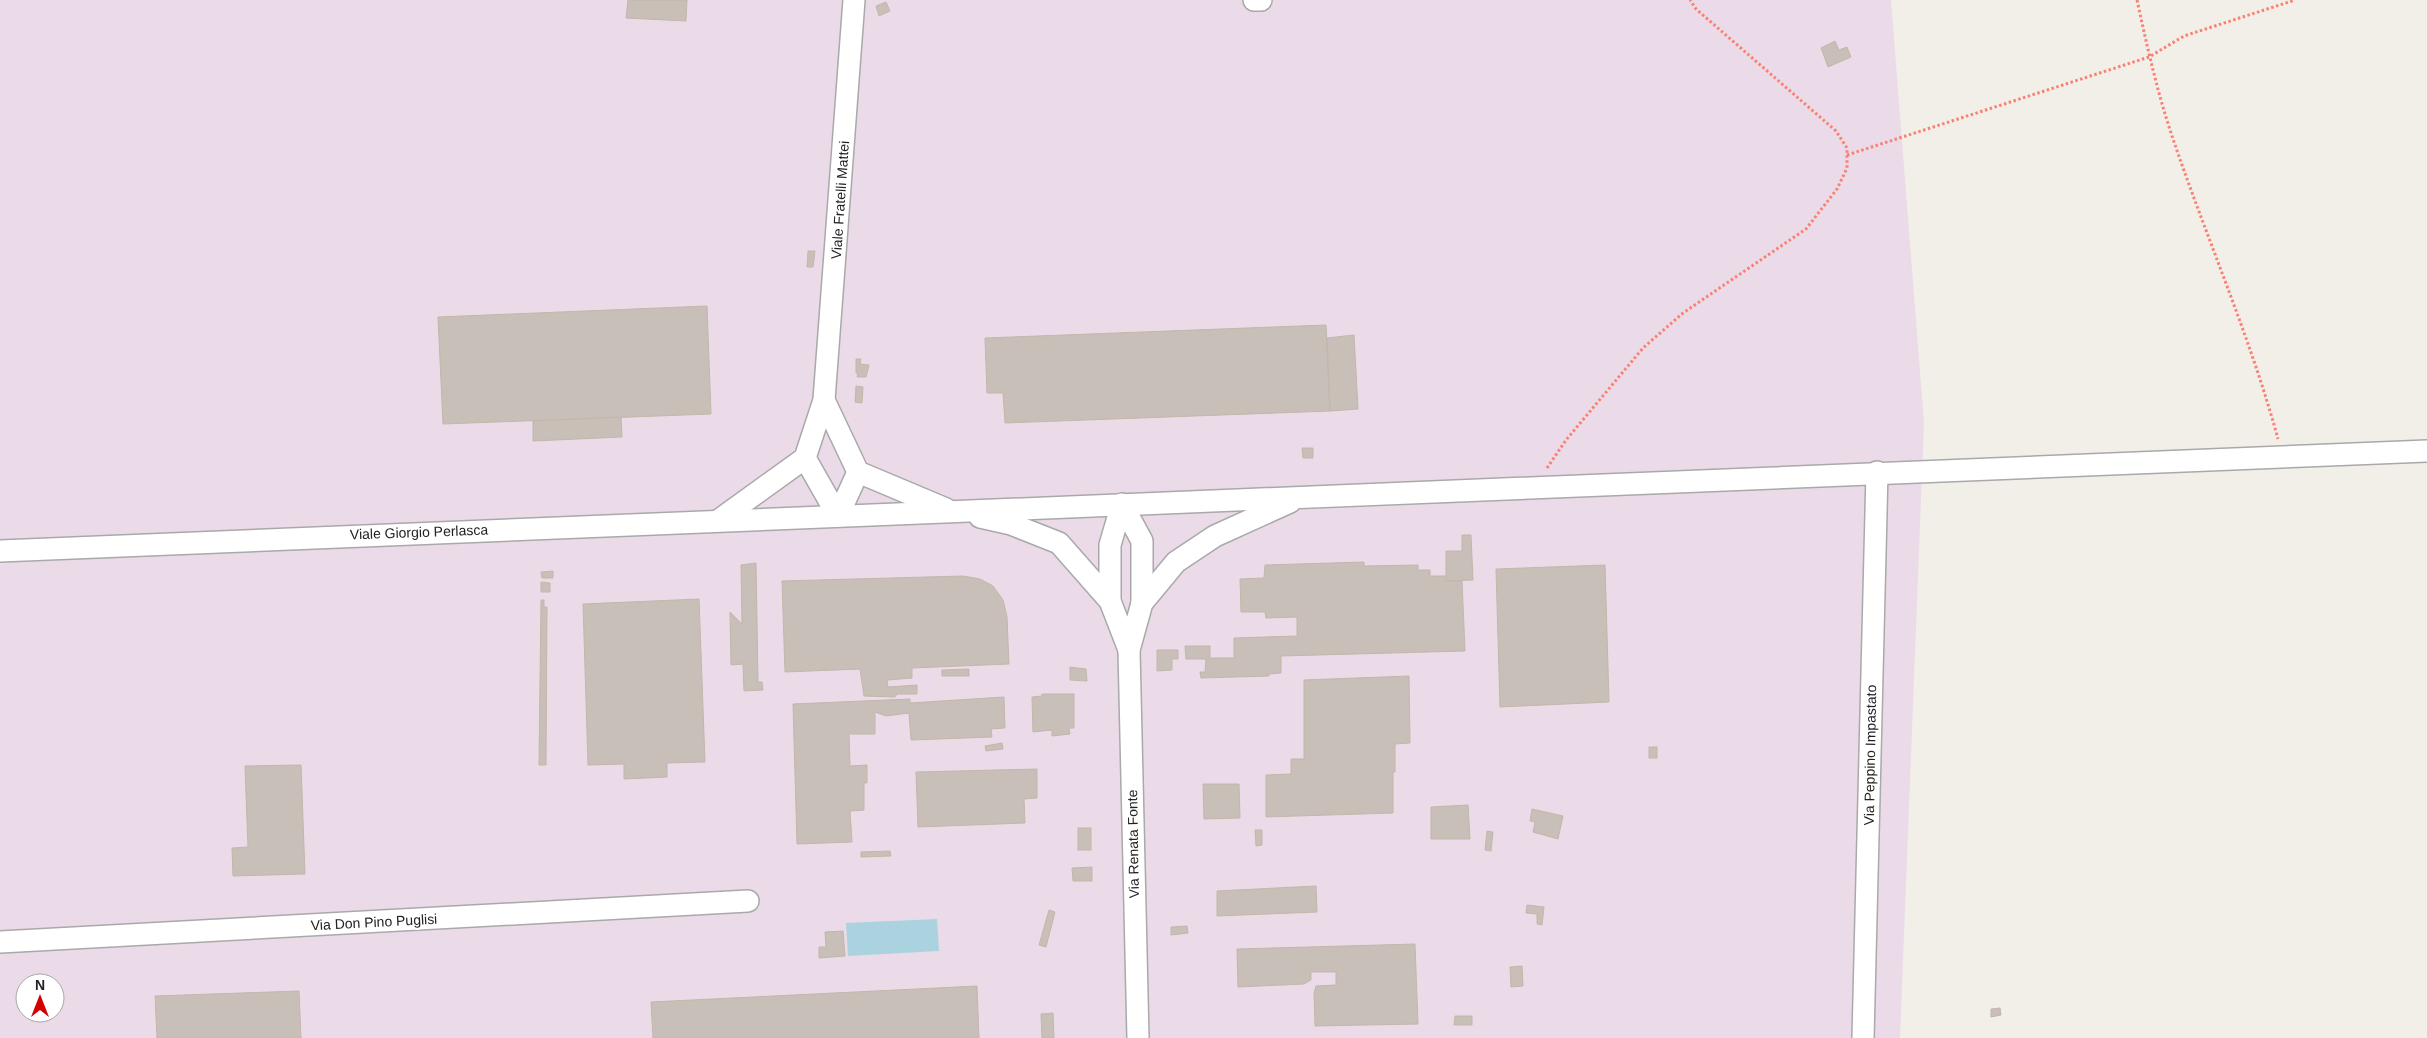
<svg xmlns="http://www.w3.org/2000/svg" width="2427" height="1038" viewBox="0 0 2427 1038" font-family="Arial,sans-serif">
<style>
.industrial{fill:#ebdbe8;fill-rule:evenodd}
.water{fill:#aad3df}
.building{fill:#c7bfb8;stroke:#c4b6ab}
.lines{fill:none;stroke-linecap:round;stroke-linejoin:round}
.minor-casing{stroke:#a9a9a9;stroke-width:24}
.path{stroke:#fa8072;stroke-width:3;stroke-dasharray:2.5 2.5;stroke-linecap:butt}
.minor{stroke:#fff;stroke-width:21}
.labels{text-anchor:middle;stroke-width:4.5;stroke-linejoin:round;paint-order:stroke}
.street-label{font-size:14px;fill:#222;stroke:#fff}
</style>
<rect width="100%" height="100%" fill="#f2efe9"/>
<!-- industrial -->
<path class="industrial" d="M0,0H1891L1924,423L1900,1038H0ZM25,983H55V1013H25Z"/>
<!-- water -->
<polygon class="water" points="937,919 939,951 848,956 846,923"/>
<!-- building -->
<g class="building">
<polygon points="628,0 687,0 686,21 626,18"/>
<polygon points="886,2 890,11 879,16 876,6"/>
<polygon points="1835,41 1839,50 1847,47 1851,57 1828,67 1821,48"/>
<polygon points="808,251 815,251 813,267 807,267"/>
<polygon points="707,306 711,414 443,424 438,317"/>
<polygon points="1326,325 1330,411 1005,423 1003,393 987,393 985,338"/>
<polygon points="1354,335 1358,409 1330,411 1327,338"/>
<polygon points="856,359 861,359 860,364 869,365 866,377 857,377 858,374 856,373"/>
<polygon points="856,386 863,387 862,403 855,402"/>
<polygon points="621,417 622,437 533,441 533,421"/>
<polygon points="1302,448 1313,448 1313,458 1303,458"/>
<polygon points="1462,535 1471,535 1473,580 1446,581 1446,551 1462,551"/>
<polygon points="1364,562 1364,566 1418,565 1418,570 1430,570 1430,576 1446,576 1446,581 1462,581 1465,651 1281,656 1281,673 1269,674 1269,676 1201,678 1200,672 1205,672 1206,659 1186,659 1185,646 1210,646 1210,658 1234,658 1234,638 1297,636 1297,617 1266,618 1265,612 1241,612 1240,579 1264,578 1265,565"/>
<polygon points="756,563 758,682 762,682 763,690 744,691 743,664 731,665 730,612 742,624 741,565"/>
<polygon points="1605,565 1609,702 1500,707 1496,569"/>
<polygon points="553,571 553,578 542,578 541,572"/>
<polygon points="963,576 980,579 993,586 1003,600 1007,617 1009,664 912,668 912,678 887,680 888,687 917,685 917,694 897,694 895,697 864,696 860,669 785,672 782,581"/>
<polygon points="541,582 550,583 550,592 541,592"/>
<polygon points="699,599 705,762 667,763 667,777 624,779 624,764 588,765 583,604"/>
<polygon points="541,600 544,600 544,607 547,607 546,765 539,765"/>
<polygon points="1157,650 1178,650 1178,659 1172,659 1172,670 1157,671"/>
<polygon points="1070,667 1086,669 1087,681 1070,680"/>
<polygon points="969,669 969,676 942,676 942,670"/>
<polygon points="1409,676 1410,743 1395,744 1395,772 1393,772 1393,813 1266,817 1266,775 1291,774 1291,759 1304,759 1304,680"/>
<polygon points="1042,694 1074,694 1074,728 1069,728 1070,734 1052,736 1052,730 1033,732 1032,697 1042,696"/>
<polygon points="1004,697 1005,728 991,729 992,737 911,740 909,713 886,716 875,712 875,734 849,734 850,766 867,765 867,783 864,783 864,810 850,811 852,842 797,844 793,704 910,699 910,703"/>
<polygon points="1002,743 1003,749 986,751 985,746"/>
<rect x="1649" y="747" width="8" height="11"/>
<polygon points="301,765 305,874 233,876 232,848 248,847 245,766"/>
<polygon points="1037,769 1037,798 1024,799 1025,823 918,827 916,772"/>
<polygon points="1203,784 1239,784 1240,818 1204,819"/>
<polygon points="1468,805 1470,839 1431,839 1431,807"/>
<polygon points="1532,809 1563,816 1558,839 1533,832 1535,822 1530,821"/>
<rect x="1078" y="828" width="13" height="22"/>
<polygon points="1255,830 1262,830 1262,845 1256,846"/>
<polygon points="1487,831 1493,832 1491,851 1485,850"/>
<polygon points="890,851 891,856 861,857 861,852"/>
<polygon points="1092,867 1092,881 1073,881 1072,868"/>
<polygon points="1316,886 1317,912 1217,916 1217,891"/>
<polygon points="1527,905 1544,907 1542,925 1537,924 1537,914 1526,913"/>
<polygon points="1049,910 1055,912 1046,947 1039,945"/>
<polygon points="1187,926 1188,933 1171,935 1171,927"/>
<polygon points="843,931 845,956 819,958 819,947 826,947 825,932"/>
<polygon points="1415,944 1418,1024 1315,1026 1314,993 1316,986 1336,985 1336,972 1311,972 1311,980 1304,984 1238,987 1237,949"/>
<polygon points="1522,966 1523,986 1511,987 1510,967"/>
<polygon points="977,986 979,1038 653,1038 651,1002"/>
<polygon points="299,991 301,1038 157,1038 155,996"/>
<polygon points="2000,1008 2001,1015 1991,1017 1991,1009"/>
<polygon points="1053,1013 1054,1038 1042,1038 1041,1014"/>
<polygon points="1455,1016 1472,1016 1472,1025 1454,1025"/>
</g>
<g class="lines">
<defs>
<g id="minor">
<polyline points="1254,0 1261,0"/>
<polyline points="824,400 854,0"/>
<polyline points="805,458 838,516"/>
<polyline points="838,516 858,472"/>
<polyline points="980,517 1011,524 1059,543 1110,601 1129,650 1142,603 1176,562 1215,536 1290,502"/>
<polyline points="719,520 805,458 824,400 858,472 946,509"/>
<polyline points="0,551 2427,451"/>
<polyline points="1110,601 1110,545 1122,504 1142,541 1142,603"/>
<polyline points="1129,650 1138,1038"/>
<polyline points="0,942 748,901"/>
<polyline points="1863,1038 1877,472"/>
</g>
</defs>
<!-- minor casing -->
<use href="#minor" class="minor-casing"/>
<!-- path -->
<g class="path">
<path d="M2137,0C2147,46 2157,91 2172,136C2206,237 2250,336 2278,439"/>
<polyline points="1847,155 2149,57 2184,36 2295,0"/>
<polyline points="1547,468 1566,440 1643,348 1683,313 1806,229 1837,189 1847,168 1847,148 1836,131 1696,9 1690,0"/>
</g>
<!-- minor -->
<use href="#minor" class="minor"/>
</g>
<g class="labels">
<!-- street labels -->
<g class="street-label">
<text transform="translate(840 200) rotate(-86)" y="5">Viale Fratelli Mattei</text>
<text transform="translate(419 532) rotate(-2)" y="5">Viale Giorgio Perlasca</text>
<text transform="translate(1870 755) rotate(-89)" y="5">Via Peppino Impastato</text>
<text transform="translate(1133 844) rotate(-91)" y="5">Via Renata Fonte</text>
<text transform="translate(374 922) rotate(-3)" y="5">Via Don Pino Puglisi</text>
</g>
</g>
<!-- north arrow -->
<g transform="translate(40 998)"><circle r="24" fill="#ffffff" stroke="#a7a7a7"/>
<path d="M0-4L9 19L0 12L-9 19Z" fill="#d40000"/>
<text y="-8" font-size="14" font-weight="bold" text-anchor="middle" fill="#222222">N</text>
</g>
</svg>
